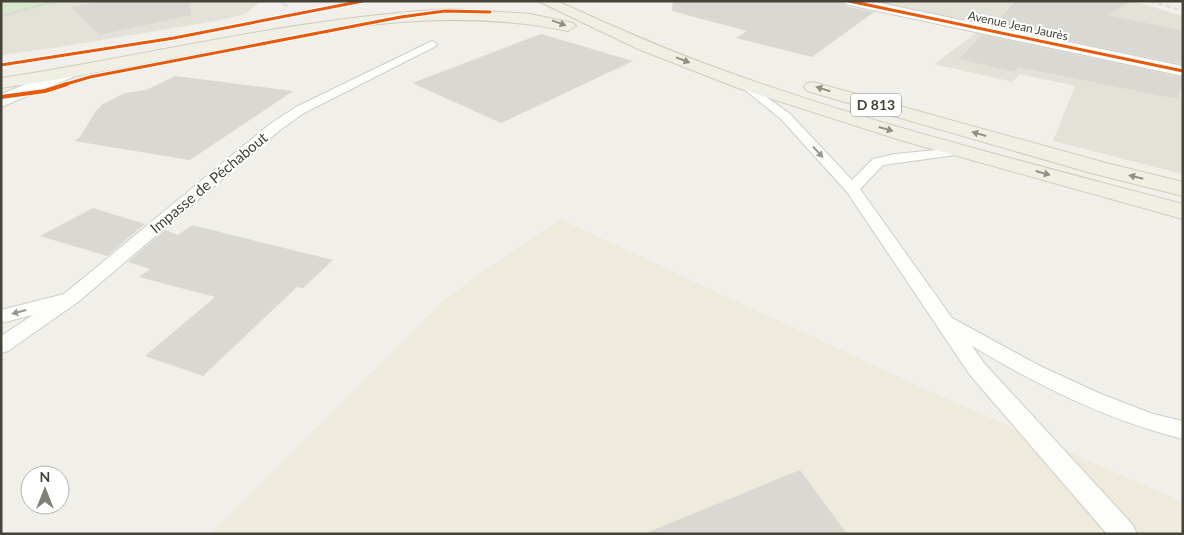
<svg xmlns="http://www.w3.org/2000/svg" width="1184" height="535" viewBox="0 0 1184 535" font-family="Lato,sans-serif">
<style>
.residential{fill:#e3e2d9}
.commercial{fill:#eeeadc}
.green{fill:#d8e8cd}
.building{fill:#d9d8d3}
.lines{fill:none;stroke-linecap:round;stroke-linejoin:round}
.service-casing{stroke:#cecdc8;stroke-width:2}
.minor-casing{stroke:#cecdc8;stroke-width:2}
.tertiary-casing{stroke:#cecdc8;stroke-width:2}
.primary-casing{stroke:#d0ceba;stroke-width:2}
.path{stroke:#d1cfcb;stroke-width:2;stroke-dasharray:1 1;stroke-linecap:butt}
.service{fill:#fdfdfc;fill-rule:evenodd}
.minor{fill:#fdfdfc;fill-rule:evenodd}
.tertiary{fill:#fdfdfc;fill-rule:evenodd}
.primary{fill:#f0efe5;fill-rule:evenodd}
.rail{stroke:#d9d9d8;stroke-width:2;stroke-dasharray:4 4;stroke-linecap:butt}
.cycleway-far1-casing{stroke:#fff;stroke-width:5}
.cycleway-casing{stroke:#fff;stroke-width:6}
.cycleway-far1{stroke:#e8590c;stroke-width:3}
.cycleway{stroke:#e8590c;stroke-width:4}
.oneway{fill:#929086}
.oneway2{fill:#989790}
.labels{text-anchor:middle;stroke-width:4;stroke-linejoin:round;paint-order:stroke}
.far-street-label{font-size:12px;fill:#454338;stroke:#fff}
.shield{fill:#fff;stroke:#7d7b74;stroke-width:1}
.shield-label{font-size:14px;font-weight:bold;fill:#454338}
.street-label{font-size:15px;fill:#454338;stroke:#fff}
</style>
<rect width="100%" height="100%" fill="#f0efea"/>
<!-- residential -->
<g class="residential">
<polygon points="1,1 261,1 245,14 216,21 60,47 1,55"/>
<polygon points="873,1 1133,1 1183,16 1183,174 1053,141 1075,86 1019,74 1013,82 934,64 987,25"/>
</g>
<!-- commercial -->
<polygon class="commercial" points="560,219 931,392 1183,502 1183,534 211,534 446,298"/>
<!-- green -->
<polygon class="green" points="1,1 68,1 1,16"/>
<!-- building -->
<g class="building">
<polygon points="103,1 190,1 191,15 99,35 71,7"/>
<polygon points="673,1 840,1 849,7 874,12 812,57 736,38 747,31 672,11"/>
<polygon points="1016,1 1131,1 1108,15 1183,31 1183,64 993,25"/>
<polygon points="541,34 633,61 501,123 412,83"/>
<polygon points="982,35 1183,78 1183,81 1177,99 1018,67 1015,72 959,59"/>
<polygon points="175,76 293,91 190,160 74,141 80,137 96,111 103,104 125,93 146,90"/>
<polygon points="93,208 145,224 107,256 40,236"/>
<polygon points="192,225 333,260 303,288 297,287 203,376 145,356 215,297 139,277 150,269 128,262 165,230 178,235"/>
<polygon points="800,470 847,534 647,534 646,533"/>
</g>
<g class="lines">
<defs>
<g id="service">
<polygon points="432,41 437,44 436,46 304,113 280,130 78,302 8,351 1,353 1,336 33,315 1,323 1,310 64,294 270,124 296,107"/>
<path d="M744,81L789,113L852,180L873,159L895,154L968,147L970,150L968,153L963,154L883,165L860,189L952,318L1040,366L1101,394L1153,414L1183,421V439C1107,420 1039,386 972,346L984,363L1133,525L1137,534H1107L970,375L847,192L781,119L740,86V82Z"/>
</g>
<polygon id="minor" points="842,1 870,1 1183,66 1183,76 849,5"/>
<polygon id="tertiary" points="67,68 73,69 76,73 73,77 1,107 1,94"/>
<g id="primary">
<path d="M538,1H557C612,26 668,51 725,71C874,125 1030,163 1183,204V219L900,140L738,88L638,49Z"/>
<path d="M451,9L530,14L573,23L576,26L568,31C451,7 348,26 233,47C156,61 79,77 1,88V78C151,55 299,17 451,9Z"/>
<polygon points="813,82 1106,163 1183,182 1183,196 1091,173 807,91 804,87 807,83"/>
</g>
</defs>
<!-- service casing -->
<use href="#service" class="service-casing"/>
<!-- minor casing -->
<use href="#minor" class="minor-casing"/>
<!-- tertiary casing -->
<use href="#tertiary" class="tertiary-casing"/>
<!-- primary casing -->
<use href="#primary" class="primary-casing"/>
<!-- path -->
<g class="path">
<polyline points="280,1 288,7"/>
<polyline points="1,16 56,1"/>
</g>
<!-- service -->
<use href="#service" class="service"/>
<!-- minor -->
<use href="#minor" class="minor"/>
<!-- tertiary -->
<use href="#tertiary" class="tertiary"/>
<!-- primary -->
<use href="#primary" class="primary"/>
<!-- rail -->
<polyline class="rail" points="1151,1 1183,11"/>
<defs>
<g id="cycleway-far1">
<polyline points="849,1 1183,71"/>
<polyline points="1,65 174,38 363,1"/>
<polyline points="63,85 90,77 401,17 445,11 490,12"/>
</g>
<polyline id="cycleway" points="1,97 45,91 67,84"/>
</defs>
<!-- cycleway-far1 casing -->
<use href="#cycleway-far1" class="cycleway-far1-casing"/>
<!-- cycleway casing -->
<use href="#cycleway" class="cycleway-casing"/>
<!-- cycleway-far1 -->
<use href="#cycleway-far1" class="cycleway-far1"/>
<!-- cycleway -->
<use href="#cycleway" class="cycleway"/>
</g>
<!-- one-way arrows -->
<defs><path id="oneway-solid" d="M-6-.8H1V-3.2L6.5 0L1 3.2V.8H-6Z" transform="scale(1.25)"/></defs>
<g class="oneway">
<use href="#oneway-solid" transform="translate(559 23) rotate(20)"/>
<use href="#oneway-solid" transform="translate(683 60) rotate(21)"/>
<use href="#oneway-solid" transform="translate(823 89) rotate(-163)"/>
<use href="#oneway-solid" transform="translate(886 129) rotate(16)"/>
<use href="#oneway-solid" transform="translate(979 134) rotate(-164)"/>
<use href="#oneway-solid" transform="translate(1043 173) rotate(16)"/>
<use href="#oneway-solid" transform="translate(1136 177) rotate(-166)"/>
</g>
<g class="oneway2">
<use href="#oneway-solid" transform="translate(818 152) rotate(47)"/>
<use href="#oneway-solid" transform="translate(19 312) rotate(165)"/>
</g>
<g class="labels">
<!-- far-street labels -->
<g class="far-street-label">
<text transform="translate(1018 26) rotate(12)" y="4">Avenue Jean Jaurès</text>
</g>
<!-- shield labels -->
<rect class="shield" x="851" y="93.5" width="50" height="23" rx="4"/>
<g class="shield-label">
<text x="876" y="110">D 813</text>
</g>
<!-- street labels -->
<g class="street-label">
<text transform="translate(209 183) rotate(-40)" y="5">Impasse de Péchabout</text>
</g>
</g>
<!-- border -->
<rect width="1184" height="535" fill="none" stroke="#454338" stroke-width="5"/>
<!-- north arrow -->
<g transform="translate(45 490)"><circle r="24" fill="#ffffff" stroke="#b5b4af"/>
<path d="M0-4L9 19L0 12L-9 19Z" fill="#817f76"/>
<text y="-8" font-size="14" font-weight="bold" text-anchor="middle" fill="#454338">N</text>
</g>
</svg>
